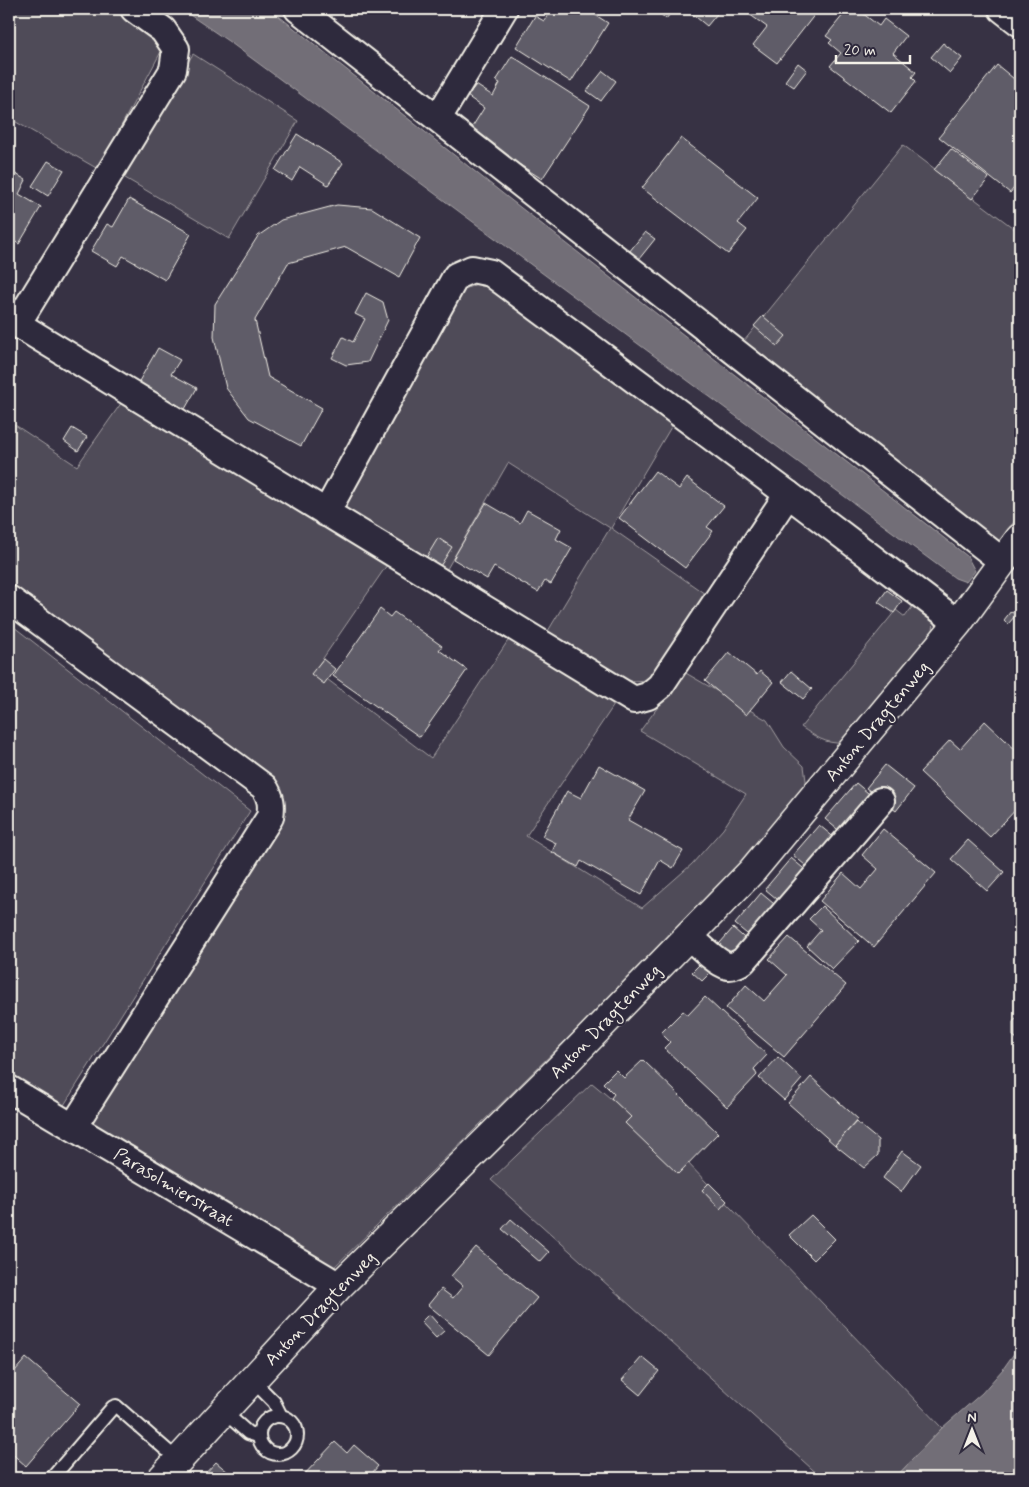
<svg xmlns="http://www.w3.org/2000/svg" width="1029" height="1487" viewBox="0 0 1029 1487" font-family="Mynerve,sans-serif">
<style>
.green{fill:#504b59;stroke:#a29ea0}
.water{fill:#726e77;stroke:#a6a2a4}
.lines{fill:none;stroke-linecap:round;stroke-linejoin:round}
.stream{stroke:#a6a2a4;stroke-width:8}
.building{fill:#5f5c67;stroke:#f4f1e8}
.service-casing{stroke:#f4f1e8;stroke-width:16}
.minor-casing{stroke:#f4f1e8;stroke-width:30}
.secondary-casing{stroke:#f4f1e8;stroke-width:31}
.service{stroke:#2f2a3d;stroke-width:12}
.minor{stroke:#2f2a3d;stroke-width:26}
.secondary{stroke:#2f2a3d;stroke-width:28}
.labels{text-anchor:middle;stroke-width:4.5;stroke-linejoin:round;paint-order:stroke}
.street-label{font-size:18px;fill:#f4f1e8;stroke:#2f2a3d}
</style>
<rect width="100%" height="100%" fill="#373244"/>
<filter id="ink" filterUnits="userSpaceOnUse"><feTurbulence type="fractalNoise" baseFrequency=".02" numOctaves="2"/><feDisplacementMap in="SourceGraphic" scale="10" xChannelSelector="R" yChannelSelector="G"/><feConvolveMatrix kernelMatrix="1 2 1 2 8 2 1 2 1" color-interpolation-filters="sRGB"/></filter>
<g filter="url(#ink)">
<!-- green -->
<g class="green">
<polygon points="9,9 115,9 164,46 98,169 9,118"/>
<polygon points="193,54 298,121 229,239 120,175"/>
<polygon points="903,145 1020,233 1020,514 999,541 744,341"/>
<polygon points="479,283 498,289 674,422 611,528 708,596 649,680 631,681 611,677 545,636 610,528 508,463 444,574 346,510 346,490 460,291"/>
<polygon points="122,402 387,565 315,670 431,758 509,639 616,702 526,836 642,908 692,864 723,829 746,794 640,731 684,672 767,720 784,747 804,766 807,788 757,853 328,1273 68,1118 266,806 9,606 9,421 77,466"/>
<path d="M915,603L934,620L932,642L843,743C825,744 816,737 801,727L896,610L905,617Z"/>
<polygon points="9,623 250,811 59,1113 9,1083"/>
<polygon points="592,1083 685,1160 942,1428 895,1478 822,1478 491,1180"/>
</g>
<!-- water -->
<g class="water">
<polygon points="181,9 270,9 507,197 967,556 975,571 966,582 955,578 231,43"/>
<polygon points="1020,1345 1020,1478 895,1478 942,1428 982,1393 1003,1369"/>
</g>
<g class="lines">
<!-- stream -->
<polyline class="stream" points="1017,614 1020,616"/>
</g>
<!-- building -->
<g class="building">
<polygon points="552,9 586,9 608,23 571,82 516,47 535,16 544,21"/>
<polygon points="655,9 674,9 666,19"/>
<polygon points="686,9 721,9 707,26"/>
<polygon points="742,9 819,9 777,63 753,45 767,27"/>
<polygon points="848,9 857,9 879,26 884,19 906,36 893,53 916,72 912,77 916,81 891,113 830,66 841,53 829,43 832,40 826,36"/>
<polygon points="943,43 962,58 950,73 931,57"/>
<polygon points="512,56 590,106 542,179 469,132 484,108 467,96 476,85 493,96 500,83 496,81"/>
<polygon points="798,63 807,70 794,87 785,81"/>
<polygon points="997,65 1019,83 1013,90 1020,96 1020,167 1015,174 1020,178 1020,180 1010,193 939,137"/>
<polygon points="603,71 616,81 601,101 587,91"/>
<polygon points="297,134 343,163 328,185 300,167 292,181 275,170"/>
<polygon points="681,138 758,198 738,223 747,230 728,254 642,188"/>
<polygon points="951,149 989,178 972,199 934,170"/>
<polygon points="48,161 64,170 48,196 32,186"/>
<polygon points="9,170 26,180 19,194 41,207 19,244 9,238"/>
<polygon points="129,199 191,234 165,280 123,256 117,266 91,251 107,224 113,227"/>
<polygon points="337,205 372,208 420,238 399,277 346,247 288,263 255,320 268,377 322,408 301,446 249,418 226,388 214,337 215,304 258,236 281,220"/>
<polygon points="645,232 655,239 639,259 629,252"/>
<polygon points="366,293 383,302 388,320 368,362 346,365 332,358 343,337 353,342 365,319 355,314"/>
<polygon points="763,316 786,336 777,346 754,326"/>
<polygon points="158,348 180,360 171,374 197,388 185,409 138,383"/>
<polygon points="72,428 87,437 78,451 64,441"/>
<polygon points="655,471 679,489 687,478 724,506 707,527 713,531 685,568 619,518"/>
<polygon points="486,503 520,523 527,510 561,529 556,539 572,548 551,584 545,581 538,592 494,567 487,579 453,559"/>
<polygon points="438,538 452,547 437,571 423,563"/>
<polygon points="887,590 902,601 894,613 878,602"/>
<polygon points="380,609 390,617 394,612 442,646 439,650 467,670 420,737 333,676"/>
<polygon points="1011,611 1016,615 1008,624 1004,620"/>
<polygon points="729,652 757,675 760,671 773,682 746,715 705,681"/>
<polygon points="323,659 335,669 324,684 311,674"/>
<polygon points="791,671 812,689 803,699 782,682"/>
<polygon points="985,721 1020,754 1020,805 990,837 920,772 950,740 960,749"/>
<polygon points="599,765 645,791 628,820 683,851 673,868 660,860 641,895 581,861 578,867 552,852 556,843 542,836 567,791 581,798"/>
<polygon points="885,765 914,788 896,811 866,788"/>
<polygon points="856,783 874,798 843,834 825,819"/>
<polygon points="819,825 837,840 811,870 793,855"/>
<polygon points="883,829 936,873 874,947 820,901 843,873 861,889 878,869 862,855"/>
<polygon points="968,840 1004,872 987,891 951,859"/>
<polygon points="791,858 809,873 783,904 765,889"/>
<polygon points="761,893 780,909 753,939 735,924"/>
<polygon points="822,906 859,941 832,969 807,946 821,930 809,919"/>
<polygon points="733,928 750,943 731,965 714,950"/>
<polygon points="789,937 846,985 784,1057 726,1008 746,985 764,1001 787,975 769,959"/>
<polygon points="700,964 710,973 702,981 692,972"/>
<polygon points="705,997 767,1055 754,1069 757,1075 727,1107 664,1048 670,1042 661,1033 683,1011 688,1015"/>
<polygon points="1020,1013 1020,1041 1013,1036 1013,1022"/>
<polygon points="778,1057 802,1079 784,1100 759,1078"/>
<polygon points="643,1060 718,1133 678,1174 625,1123 631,1117 611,1098 614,1094 603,1083 616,1070 624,1078"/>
<polygon points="811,1077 858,1119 835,1145 788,1103"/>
<polygon points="856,1122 878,1140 878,1155 864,1168 835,1145"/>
<polygon points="902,1151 921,1165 901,1192 883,1178"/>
<polygon points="709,1183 727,1201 720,1209 702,1190"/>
<polygon points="811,1215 835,1239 814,1260 789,1235"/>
<polygon points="511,1219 549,1252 540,1262 502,1229"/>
<polygon points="476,1247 537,1298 489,1355 428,1305 441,1289 453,1298 463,1286 451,1276"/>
<polygon points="429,1314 444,1331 436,1338 421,1322"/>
<polygon points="642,1357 659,1371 640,1395 622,1380"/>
<polygon points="26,1358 80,1404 26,1466 9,1451 9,1378"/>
<polygon points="335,1442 347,1453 354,1445 378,1466 373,1472 375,1475 372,1478 301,1478"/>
<polygon points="216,1462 235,1478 201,1478"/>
</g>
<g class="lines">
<defs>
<g id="service">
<polyline points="252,1380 274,1402 281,1416"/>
<polyline points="223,1411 248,1433 258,1436"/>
<circle cx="278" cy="1435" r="19"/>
<polyline points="52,1478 113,1407 116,1406 178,1460"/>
</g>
<g id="minor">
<polyline points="298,9 1002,561"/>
<polyline points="1002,9 1020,23"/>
<polyline points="438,118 504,9"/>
<polyline points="9,319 634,700 648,696 660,686 788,494"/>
<polyline points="17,324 173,70 176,49 163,30 134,9"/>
<polyline points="326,513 456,276 472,269 491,273 788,494 958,623"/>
<path d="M9,599L264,787C271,797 272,805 270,817L73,1127"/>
<path d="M689,936C698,944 716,963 728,966C733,967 739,963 743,961L881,801"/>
<polyline points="9,1089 339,1286"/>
</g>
<polyline id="secondary" points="162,1478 339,1286 560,1068 752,871 958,623 1020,538"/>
</defs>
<!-- service casing -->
<use href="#service" class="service-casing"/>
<!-- minor casing -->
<use href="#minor" class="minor-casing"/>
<!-- secondary casing -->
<use href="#secondary" class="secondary-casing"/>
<!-- service -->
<use href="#service" class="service"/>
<!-- minor -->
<use href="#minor" class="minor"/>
<!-- secondary -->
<use href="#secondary" class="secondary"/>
</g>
</g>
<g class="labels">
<!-- street labels -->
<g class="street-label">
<text transform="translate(877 721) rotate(-50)" y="6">Anton Dragtenweg</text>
<text transform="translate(605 1021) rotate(-46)" y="6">Anton Dragtenweg</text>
<text transform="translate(174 1187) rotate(31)" y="6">Parasolmierstraat</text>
<text transform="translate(320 1308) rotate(-46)" y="6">Anton Dragtenweg</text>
</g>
</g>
<!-- margin -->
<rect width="1029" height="1487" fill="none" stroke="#2f2a3d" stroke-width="30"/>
<rect x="15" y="15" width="999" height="1457" fill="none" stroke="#f4f1e8" stroke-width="2" filter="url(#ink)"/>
<!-- north arrow -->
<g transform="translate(972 1430)" stroke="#2f2a3d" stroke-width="4" paint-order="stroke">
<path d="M0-4L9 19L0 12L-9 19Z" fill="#f4f1e8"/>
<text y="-8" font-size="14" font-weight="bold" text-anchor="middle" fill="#f4f1e8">N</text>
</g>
<!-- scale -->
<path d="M836 55v8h74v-8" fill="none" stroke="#f4f1e8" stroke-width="2.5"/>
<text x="844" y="55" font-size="15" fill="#f4f1e8" stroke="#2f2a3d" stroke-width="4" paint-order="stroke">20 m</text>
</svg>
